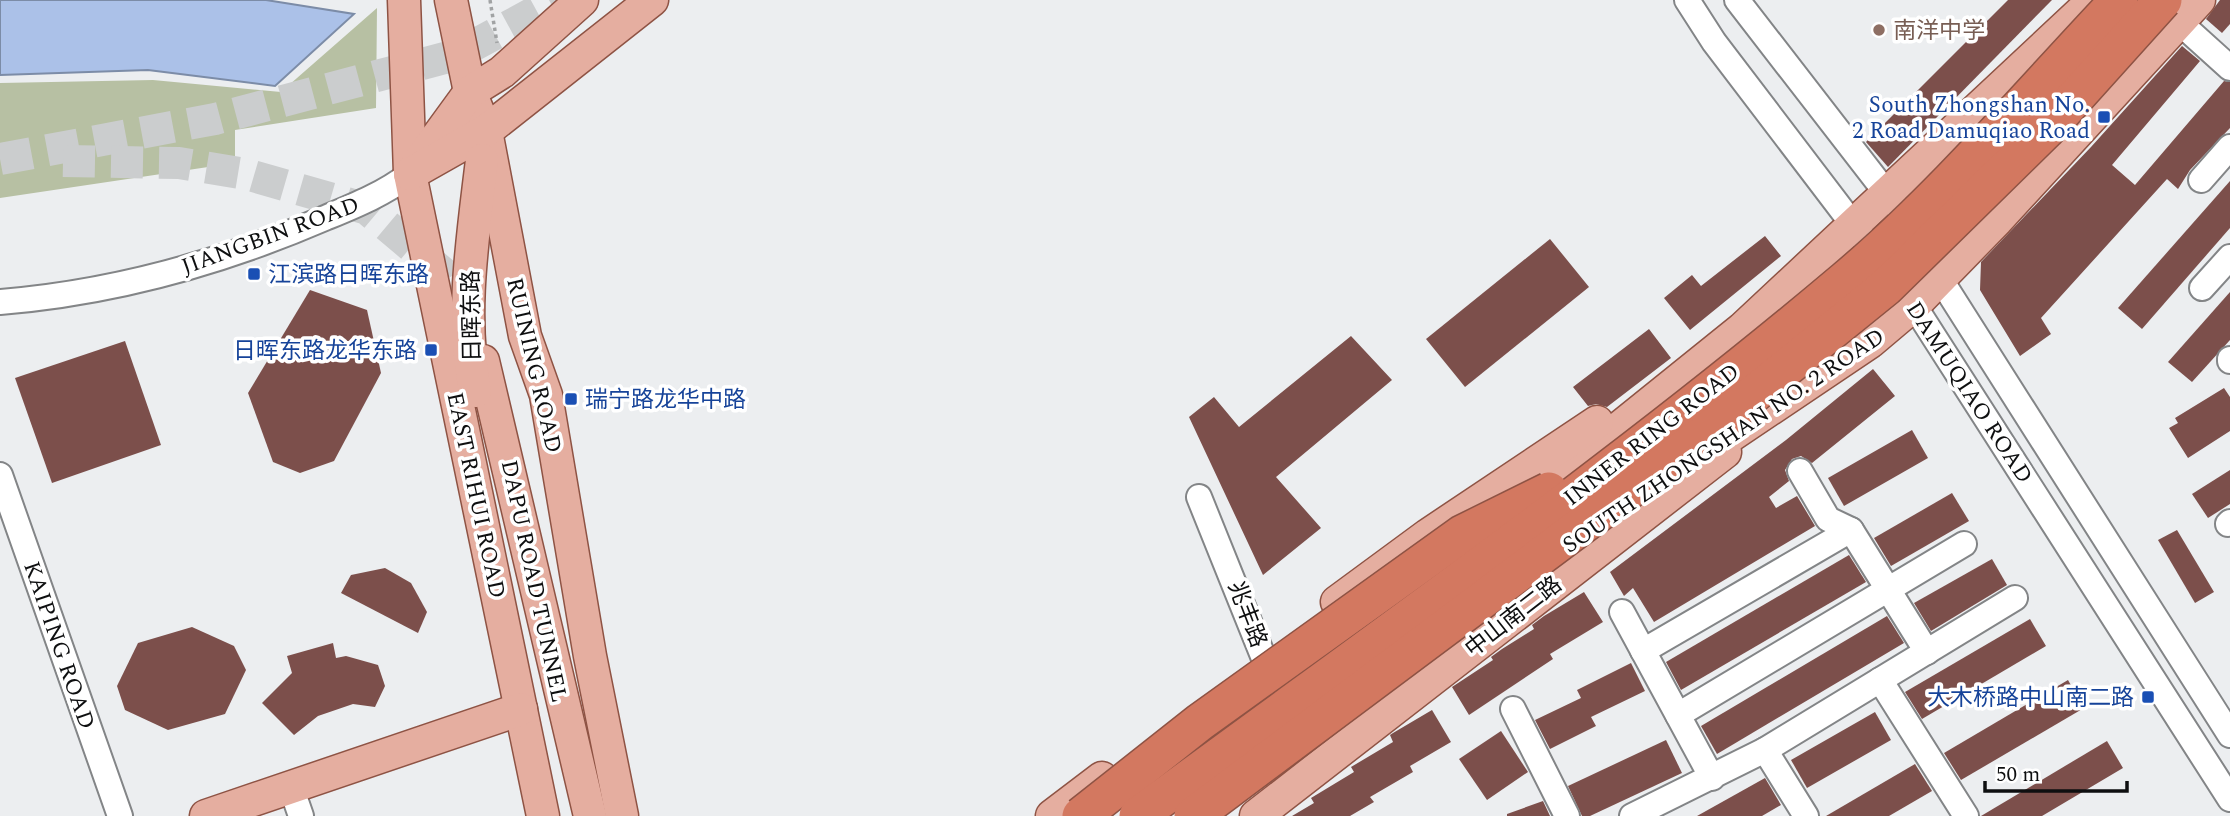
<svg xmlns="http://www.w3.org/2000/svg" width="2230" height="816" viewBox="0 0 2230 816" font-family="Spectral,'Noto Sans SC',serif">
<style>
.green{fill:#b7c0a3}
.water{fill:#abc1e8;stroke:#7c8ca7;stroke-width:2}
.building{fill:#7c4f4b}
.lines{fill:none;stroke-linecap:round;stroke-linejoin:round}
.major-tunnel{stroke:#cbcdce;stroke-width:32;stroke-dasharray:32 16;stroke-linecap:butt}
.minor-casing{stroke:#838587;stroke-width:28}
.major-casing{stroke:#8e5344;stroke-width:35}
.path{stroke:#a1a3a4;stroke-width:3.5;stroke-dasharray:3.5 3.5;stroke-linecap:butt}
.minor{stroke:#fff;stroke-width:24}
.major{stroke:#e5aea0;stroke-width:32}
.highway-bridge-casing{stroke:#8e5344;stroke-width:40;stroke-linecap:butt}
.highway-bridge{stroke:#d37860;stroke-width:37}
.education-dot{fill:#8d6e63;stroke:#fff;stroke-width:2.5}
.transit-dot{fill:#1a4fb4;stroke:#fff;stroke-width:2.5}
.labels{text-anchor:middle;stroke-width:7;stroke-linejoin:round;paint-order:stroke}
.education-label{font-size:23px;fill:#785e54;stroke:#fff;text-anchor:start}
.transit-label{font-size:23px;fill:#164399;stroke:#fff;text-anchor:end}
.street-label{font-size:23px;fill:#0e0f10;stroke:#fff}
</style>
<rect width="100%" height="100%" fill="#eceef0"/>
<!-- green -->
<polygon class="green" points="377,8 376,108 235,130 235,163 0,198 0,83 153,80 281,92"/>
<!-- water -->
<polygon class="water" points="0,0 266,0 354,14 275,86 148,70 0,75"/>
<!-- building -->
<g class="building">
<polygon points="2008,0 2052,0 1888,167 1866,142"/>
<polygon points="2220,0 2230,0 2230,24 2222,33 2206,19"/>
<polygon points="2182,46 2200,61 2112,165 2135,185 2224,81 2230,82 2230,128 2190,170 2178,189 2167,179 2041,318 2051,334 2020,356 1980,290 1981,262 2091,147"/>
<polygon points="2230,181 2230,228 2142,329 2118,308"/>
<polygon points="1765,236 1781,256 1690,330 1664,298 1692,275 1701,286"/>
<polygon points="1550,239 1589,287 1465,387 1426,339"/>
<polygon points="310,290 367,310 381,373 334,461 300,473 273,462 248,393"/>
<polygon points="2230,292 2230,340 2192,382 2168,362"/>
<polygon points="1649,329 1671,358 1607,407 1596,404 1588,406 1573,387"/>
<polygon points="1351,336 1392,380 1276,477 1321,528 1263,575 1189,417 1214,397 1239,427"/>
<polygon points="125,341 161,445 52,483 15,378"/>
<polygon points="1873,369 1895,396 1812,463 1801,456 1792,459 1785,470 1789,481 1769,497 1776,508 1797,496 1815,526 1654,622 1633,588 1624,596 1610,572 1786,440"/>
<polygon points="2224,388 2230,397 2230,431 2188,458 2169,428 2178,423 2175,418"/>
<polygon points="1912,430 1928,458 1844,506 1828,478"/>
<polygon points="2230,470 2230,504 2208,518 2192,494"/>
<polygon points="1952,493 1969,521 1891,566 1874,538"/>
<polygon points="2177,530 2214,592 2195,603 2158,540"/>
<polygon points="1849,555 1866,582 1681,690 1666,662"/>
<polygon points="1992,559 2007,585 1931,631 1914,603"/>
<polygon points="385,568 411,583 427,612 418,633 341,593 351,575"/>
<polygon points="1584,592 1603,622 1550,654 1553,659 1469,715 1452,687 1493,660 1491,657 1502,649 1534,629 1532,625 1544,616"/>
<polygon points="1887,616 1904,643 1717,754 1701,726"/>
<polygon points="2030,619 2046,646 1922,719 1905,692"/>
<polygon points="192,627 234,646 246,670 225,714 168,730 125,710 117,686 138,643"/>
<polygon points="333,643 336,658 346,656 378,665 385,686 375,707 353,704 318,716 294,735 262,703 292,673 287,656"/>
<polygon points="1631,663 1645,691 1591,717 1596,726 1550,749 1535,720 1581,698 1577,690"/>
<polygon points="2068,680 2084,708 1961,780 1944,753"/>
<polygon points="1432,710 1451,742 1410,766 1413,772 1370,797 1374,802 1350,816 1292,816 1314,803 1311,798 1354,772 1351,767 1393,742 1390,735 1393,733"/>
<polygon points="1875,712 1891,740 1807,788 1791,760"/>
<polygon points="1501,731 1528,772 1487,800 1459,759"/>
<polygon points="1666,740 1682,773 1590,816 1582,816 1568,786"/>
<polygon points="2107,741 2123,768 2042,816 1981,816"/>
<polygon points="1915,764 1932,791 1889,816 1826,816"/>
<polygon points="1765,778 1781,805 1762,816 1697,816"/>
<polygon points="1543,801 1550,816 1507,816 1507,814"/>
</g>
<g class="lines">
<!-- major-tunnel -->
<g class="major-tunnel">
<polyline points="0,159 215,119 456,55 557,0"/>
<polyline points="63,161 179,163 246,174 367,209 442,272 473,333"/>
</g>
<defs>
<g id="minor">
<polyline points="1687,0 1714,42 1864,239"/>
<polyline points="1737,0 1898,208"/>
<polyline points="2179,22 2230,68"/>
<polyline points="2201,180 2230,147"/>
<polyline points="1932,266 2230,735"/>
<polyline points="2202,288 2230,257"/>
<polyline points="1904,290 2230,799"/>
<path d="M0,302C111,293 223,262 325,218C354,206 384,194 410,174"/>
<polyline points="2230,359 2230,361"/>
<polyline points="1800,471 1828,519 1851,530 1927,652"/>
<polyline points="0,475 120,816"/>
<polyline points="1199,497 1263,656 1277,681"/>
<polyline points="2228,524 2230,522"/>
<polyline points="1622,612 1712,778"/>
<polyline points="1643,651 1851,530"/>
<polyline points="1880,680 1966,816"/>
<polyline points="1513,709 1567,816"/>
<polyline points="1678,715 1964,544"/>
<polyline points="1765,750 1806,816"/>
<polyline points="291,787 301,816"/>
<polyline points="1632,816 1765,750 2015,598"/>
</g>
<g id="major">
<polyline points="404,0 410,174 543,816"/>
<polyline points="451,0 470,92 486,131 525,336 546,395 590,656 622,816"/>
<polyline points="416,166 470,92 502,72 582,0"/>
<polyline points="410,174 486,131 652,0"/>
<polyline points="483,361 590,816"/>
<path d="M475,391C460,314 473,237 482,160"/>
<polyline points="1699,457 1870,342 1915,304 1997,220 2199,0"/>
<polyline points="1527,502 1742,329 2094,0"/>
<polyline points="1337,602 1428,535 1597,422"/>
<polyline points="1282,688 1426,582"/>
<polyline points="206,816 521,709"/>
<polyline points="1052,816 1102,778"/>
<polyline points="1256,816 1725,452"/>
</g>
</defs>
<!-- minor casing -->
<use href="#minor" class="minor-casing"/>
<!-- major casing -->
<use href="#major" class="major-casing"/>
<!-- path -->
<polyline class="path" points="490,0 497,43"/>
<!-- minor -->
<use href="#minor" class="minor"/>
<!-- major -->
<use href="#major" class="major"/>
<defs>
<g id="highway-bridge">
<polyline points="1081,816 1200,722 1462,534 1549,491"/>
<path d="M1138,816C1375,641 1619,471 1845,280C1944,196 2030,94 2119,0"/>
<polyline points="1193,816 1707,432 1886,287 2046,130 2163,0"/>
</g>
</defs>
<!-- highway-bridge casing -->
<use href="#highway-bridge" class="highway-bridge-casing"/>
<!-- highway-bridge -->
<use href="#highway-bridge" class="highway-bridge"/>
</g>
<!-- markers -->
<circle class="education-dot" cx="1879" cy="30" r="7"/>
<g class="transit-dot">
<rect x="2097" y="110" width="14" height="14" rx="3.5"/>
<rect x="247" y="267" width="14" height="14" rx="3.5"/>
<rect x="424" y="343" width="14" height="14" rx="3.5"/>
<rect x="564" y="392" width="14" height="14" rx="3.5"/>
<rect x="2141" y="690" width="14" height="14" rx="3.5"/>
</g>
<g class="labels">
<!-- education labels -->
<g class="education-label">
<text x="1893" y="38">南洋中学</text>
</g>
<!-- transit labels -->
<g class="transit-label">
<text x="2090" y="112">South Zhongshan No.<tspan x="2090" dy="26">2 Road Damuqiao Road</tspan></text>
<text x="268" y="282" text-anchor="start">江滨路日晖东路</text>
<text x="417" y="358">日晖东路龙华东路</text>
<text x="585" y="407" text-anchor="start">瑞宁路龙华中路</text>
<text x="2134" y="705">大木桥路中山南二路</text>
</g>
<!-- street labels -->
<g class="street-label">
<text transform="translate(270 235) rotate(-20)" y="8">JIANGBIN ROAD</text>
<text transform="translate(471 316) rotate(-91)" y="8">日晖东路</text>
<text transform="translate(535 365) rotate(77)" y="8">RUINING ROAD</text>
<text transform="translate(1970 392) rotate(57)" y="8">DAMUQIAO ROAD</text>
<text transform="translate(1651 434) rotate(-38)" y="8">INNER RING ROAD</text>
<text transform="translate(1723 440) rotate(-34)" y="8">SOUTH ZHONGSHAN NO. 2 ROAD</text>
<text transform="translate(477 495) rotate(78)" y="8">EAST RIHUI ROAD</text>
<text transform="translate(535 581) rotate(78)" y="8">DAPU ROAD TUNNEL</text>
<text transform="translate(1248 614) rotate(69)" y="8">兆丰路</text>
<text transform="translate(1513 616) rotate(-38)" y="8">中山南二路</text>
<text transform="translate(60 645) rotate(71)" y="8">KAIPING ROAD</text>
</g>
</g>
<!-- scale -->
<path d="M1985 781v10h142v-10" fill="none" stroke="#0e0f10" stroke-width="3.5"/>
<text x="1996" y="781" font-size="21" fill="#0e0f10" stroke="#ffffff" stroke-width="5" paint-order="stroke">50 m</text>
</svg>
